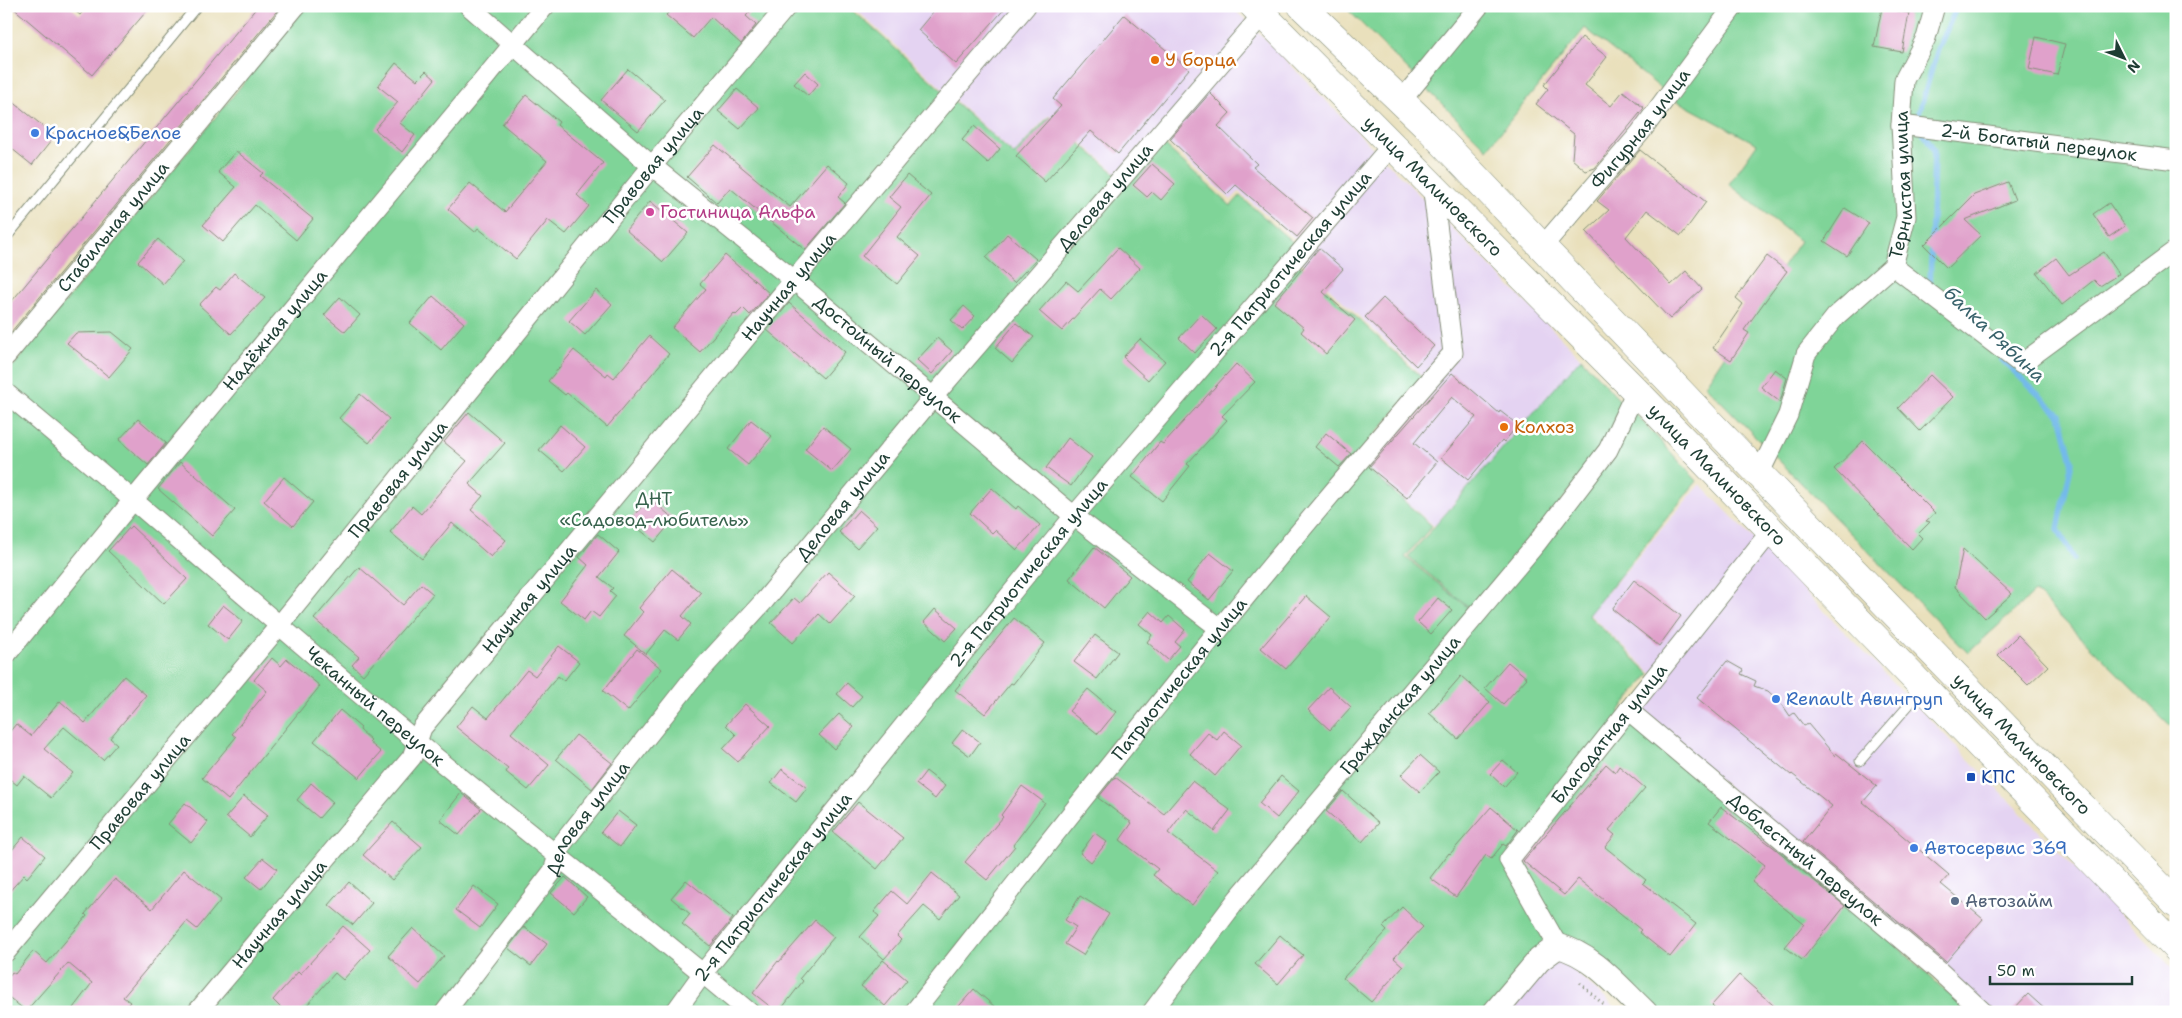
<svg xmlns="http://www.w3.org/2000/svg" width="2182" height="1018" viewBox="0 0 2182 1018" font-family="'Shantell Sans',sans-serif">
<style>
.built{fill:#e4d3f2}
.green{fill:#7fd498;stroke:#4f8866}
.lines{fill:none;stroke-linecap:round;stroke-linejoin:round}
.stream{stroke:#73baea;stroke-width:5.5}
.building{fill:#e0a1cb}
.service-casing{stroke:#848e78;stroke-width:11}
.minor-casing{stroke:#848e78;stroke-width:21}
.tertiary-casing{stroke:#848e78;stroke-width:26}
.trunk-casing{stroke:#848e78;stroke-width:29}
.path{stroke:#848e78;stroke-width:3;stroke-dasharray:1 4;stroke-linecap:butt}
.service{stroke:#fff;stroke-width:9}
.minor{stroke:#fff;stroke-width:19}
.tertiary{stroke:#fff;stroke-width:24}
.trunk{stroke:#fff;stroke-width:28}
.food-dot{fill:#e8710a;stroke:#fff;stroke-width:2}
.shop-dot{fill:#3f7fe0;stroke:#fff;stroke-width:2}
.hotel-dot{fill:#d1479c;stroke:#fff;stroke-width:2}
.transit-dot{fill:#1a4fb4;stroke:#fff;stroke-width:2}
.service-dot{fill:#5c6f8a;stroke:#fff;stroke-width:2}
.labels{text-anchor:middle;stroke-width:5;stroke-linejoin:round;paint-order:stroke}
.food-label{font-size:18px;fill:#c56008;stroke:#fff;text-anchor:start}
.street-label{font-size:18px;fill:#1f3d34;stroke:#fff}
.shop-label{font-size:18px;fill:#366cbe;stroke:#fff;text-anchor:start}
.hotel-label{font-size:18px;fill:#b23c85;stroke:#fff;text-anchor:start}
.park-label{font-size:18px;fill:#37634d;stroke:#fff}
.transit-label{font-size:18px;fill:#164399;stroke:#fff;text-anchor:start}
.service-label{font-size:18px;fill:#4e5e75;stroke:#fff;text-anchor:start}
.water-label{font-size:19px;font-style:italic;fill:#38626b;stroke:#fff}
</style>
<rect width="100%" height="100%" fill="#fff"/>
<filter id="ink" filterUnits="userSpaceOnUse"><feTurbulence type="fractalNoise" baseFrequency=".02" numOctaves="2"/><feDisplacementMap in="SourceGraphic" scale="10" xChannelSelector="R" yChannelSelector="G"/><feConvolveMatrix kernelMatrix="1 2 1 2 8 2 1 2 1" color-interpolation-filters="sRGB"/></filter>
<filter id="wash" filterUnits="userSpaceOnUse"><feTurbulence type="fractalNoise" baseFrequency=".0096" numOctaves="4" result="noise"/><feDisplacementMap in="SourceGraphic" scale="20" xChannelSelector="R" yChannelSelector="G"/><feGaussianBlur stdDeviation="1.12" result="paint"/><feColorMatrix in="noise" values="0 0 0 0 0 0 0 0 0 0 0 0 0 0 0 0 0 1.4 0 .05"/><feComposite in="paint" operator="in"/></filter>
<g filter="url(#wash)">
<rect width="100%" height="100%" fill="#e9e0bc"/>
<!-- built -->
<g class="built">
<polygon points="852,6 1230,6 1248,22 1581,358 1434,526 1363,464 1431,384 1299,260 1307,249 1239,192 1231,200 1156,132 1118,174 1049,115 1014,154"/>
<polygon points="1700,484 2176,972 2176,1012 1988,1012 1638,710 1661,682 1589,614"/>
<polygon points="1558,956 1620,1012 1509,1012"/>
</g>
<!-- green -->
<g class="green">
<polygon points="306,6 848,6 1014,155 1049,117 1124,181 1159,140 1231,206 1240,196 1298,247 1290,256 1423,379 1355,458 1432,526 1405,557 1481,618 1632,410 1697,481 1588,615 1650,674 1618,712 1869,920 1968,1012 1644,1012 1558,934 1488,1012 6,1012 6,375"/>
<polygon points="1344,6 2176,6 2176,731 2035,592 1968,653 1705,385 1800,241 1729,184 1757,144 1677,101 1585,28 1487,149"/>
<polygon points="1581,358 1622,403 1601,451 1474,611 1408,557"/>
</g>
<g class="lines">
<!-- stream -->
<g class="stream">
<polyline points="1921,123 1918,116 1937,52 1957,6"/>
<polyline points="1923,132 1934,150 1930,290"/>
<polyline points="2002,360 2060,415 2072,461 2058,529 2074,559"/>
</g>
</g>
<g id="blocks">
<!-- building -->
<g class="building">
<polygon points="11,6 69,6 80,15 87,6 151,6 92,75"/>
<polygon points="258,6 281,6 6,338 6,308"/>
<polygon points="674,6 755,6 746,16 756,25 741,44 711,17 693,38 666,15"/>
<polygon points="938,6 1007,6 956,64 918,30"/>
<polygon points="1882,8 1909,13 1902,52 1874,47"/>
<polygon points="1124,15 1189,69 1118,154 1091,131 1045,182 1016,156 1061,106 1053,99"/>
<polygon points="1582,37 1607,57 1585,85 1611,106 1623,91 1644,108 1595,168 1586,171 1572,159 1574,134 1536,104 1548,89 1544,85"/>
<polygon points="2036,37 2065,44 2057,75 2029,69"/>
<polygon points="396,63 417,80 426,71 435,79 400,123 415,135 402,152 375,129 398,102 378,86"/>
<polygon points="628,69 665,100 638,131 601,100"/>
<polygon points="805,72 818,84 808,96 794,84"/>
<polygon points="737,89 759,108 740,129 718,111"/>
<polygon points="1210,93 1230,113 1218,126 1257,164 1253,167 1313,218 1297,237 1236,185 1227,194 1170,139"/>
<polygon points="526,95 559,122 557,125 603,163 577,195 589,206 566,234 548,220 516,259 478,228 475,232 448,209 470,183 505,212 547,161 502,124"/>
<polygon points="6,96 55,136 32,165 6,144"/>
<polygon points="974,126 1000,149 988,163 962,140"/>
<polygon points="715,145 790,207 827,164 849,183 838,197 845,203 805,250 730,188 717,203 687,177"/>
<polygon points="1640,150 1706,202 1681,236 1647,210 1626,237 1671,285 1686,271 1702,289 1670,319 1586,231 1609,210 1597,201"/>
<polygon points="236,151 263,173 260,176 313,219 296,240 255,205 223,242 203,225 236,187 218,172"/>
<polygon points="1152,164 1175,184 1161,200 1152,192 1147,197 1133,185"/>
<polygon points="907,175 931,195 897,237 920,256 897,284 862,256 901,207 889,197"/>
<polygon points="2008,182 2015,200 1965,220 1981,235 1947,268 1924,245 1974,195"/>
<polygon points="650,201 688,233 663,262 626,230"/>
<polygon points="2109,203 2125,226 2109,237 2093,214"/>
<polygon points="1845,208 1869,223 1847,256 1824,241"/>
<polygon points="1007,234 1036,259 1014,283 986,258"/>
<polygon points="158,239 183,261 163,284 138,262"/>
<polygon points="1118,248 1140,268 1111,299 1100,289 1062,331 1039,311 1066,281 1078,291"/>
<polygon points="1319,248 1343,269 1323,292 1355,320 1326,354 1301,332 1304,328 1274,303"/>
<polygon points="2104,252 2119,274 2100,286 2094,280 2062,305 2037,273 2056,258 2069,275"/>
<polygon points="725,255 769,293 750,315 743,308 736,315 734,313 700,352 672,328 706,289 700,284"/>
<polygon points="1767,256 1787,271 1744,330 1749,333 1731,360 1713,348 1743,304 1736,298"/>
<polygon points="234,273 265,298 231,334 199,305 216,287 220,290"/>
<polygon points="596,290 612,304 585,335 569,321"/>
<polygon points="433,296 464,323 441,350 410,323"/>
<polygon points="340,297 360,315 345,332 324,315"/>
<polygon points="1383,298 1434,346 1416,366 1365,317"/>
<polygon points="789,303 845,352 823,378 767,330"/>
<polygon points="964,306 975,316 962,330 951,320"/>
<polygon points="1201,314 1217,329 1195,353 1179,338"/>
<polygon points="1016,323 1034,337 1012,363 995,348"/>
<polygon points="112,332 133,349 109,377 67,343 76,333"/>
<polygon points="649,336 669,354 607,427 567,393 565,395 548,381 574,350 606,376 608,373 614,378"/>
<polygon points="937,338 952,351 932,374 917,360"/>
<polygon points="1140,339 1165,361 1148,380 1123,357"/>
<polygon points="1236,364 1255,382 1222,416 1227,420 1187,464 1190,466 1162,501 1132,477 1160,442 1163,444"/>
<polygon points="1775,369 1787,378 1780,402 1761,387"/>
<polygon points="1452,373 1499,413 1500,411 1518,425 1504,442 1502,440 1468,480 1441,458 1476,417 1452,397 1414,443 1437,462 1407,498 1369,467"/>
<polygon points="1930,375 1953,397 1920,431 1898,408"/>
<polygon points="360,394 389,419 369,443 339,418"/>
<polygon points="469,412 505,443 469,484 483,496 471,510 506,540 491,557 452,523 422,559 390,532 412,506 421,514 467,461 444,442"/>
<polygon points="138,419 166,443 148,465 119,440"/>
<polygon points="751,420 772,436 748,465 728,449"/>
<polygon points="560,425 585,447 564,471 539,450"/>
<polygon points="823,426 851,449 832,471 805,449"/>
<polygon points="1326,433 1351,454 1339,467 1315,447"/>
<polygon points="1068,438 1092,457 1071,486 1046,468"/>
<polygon points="1863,441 1935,513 1926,521 1930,522 1918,534 1922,538 1912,549 1834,469"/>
<polygon points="180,462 235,510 212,536 158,489"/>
<polygon points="284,477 313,502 293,526 264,501"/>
<polygon points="992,488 1016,509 1018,506 1040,525 1017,550 995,530 992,533 970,513"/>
<polygon points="649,498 674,519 655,542 629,521"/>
<polygon points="859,510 877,526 857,548 839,532"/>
<polygon points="131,526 187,579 164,604 108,551"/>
<polygon points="598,534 619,552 599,577 613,588 610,591 616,596 599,617 591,611 584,620 560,601 588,565 579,557"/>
<polygon points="1094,547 1130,576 1104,608 1069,579"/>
<polygon points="1963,549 2012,594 1985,618 1955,587"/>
<polygon points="1210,553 1233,571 1209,600 1187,582"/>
<polygon points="359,567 403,605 421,584 433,594 363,675 352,665 359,657 314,619"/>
<polygon points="672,569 701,593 682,616 691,624 678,640 665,630 646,654 624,636 643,612 639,608"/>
<polygon points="828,572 855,596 830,624 819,614 793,643 771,623 794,598 800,603"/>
<polygon points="1634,580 1681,616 1659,646 1612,609"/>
<polygon points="1306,596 1331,617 1286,669 1261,648"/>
<polygon points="1438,598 1452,610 1431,634 1418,622"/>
<polygon points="223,605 243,621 228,640 208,624"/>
<polygon points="935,609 957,628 945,641 924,622"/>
<polygon points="1150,611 1163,623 1169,616 1185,630 1175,642 1180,646 1168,660 1147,642 1152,635 1139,624"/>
<polygon points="1014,618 1045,643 1013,684 1011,683 985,714 955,690"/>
<polygon points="1095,635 1118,652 1097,679 1074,662"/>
<polygon points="2018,635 2048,666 2028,685 1998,655"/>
<polygon points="559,646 579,662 564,681 558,676 511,733 549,765 528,790 506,772 508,769 456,727 473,706 488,718 527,670 535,676"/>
<polygon points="637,649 662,669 628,711 603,691"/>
<polygon points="272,658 281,666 287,659 320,686 228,800 202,778 236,737 232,734 267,691 254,680"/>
<polygon points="1727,661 1743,670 1741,674 1756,681 1754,686 1768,691 1782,704 1790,716 1794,713 1804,726 1808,724 1835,756 1836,753 1877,786 1863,802 1949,875 1941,884 1983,919 1946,962 1803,842 1832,806 1792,774 1791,775 1697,698"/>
<polygon points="1508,662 1527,678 1503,704 1485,688"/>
<polygon points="124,676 146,695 110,738 117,744 103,760 64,727 44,749 73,773 51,798 24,776 17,785 6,776 6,736 16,724 31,736 60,701 85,723"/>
<polygon points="1461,676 1490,702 1458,739 1429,713"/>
<polygon points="847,683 862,696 852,707 837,694"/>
<polygon points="1329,687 1351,707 1330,730 1308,710"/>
<polygon points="1088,689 1116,712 1098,734 1069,711"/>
<polygon points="745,704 770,726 738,762 723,749 736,735 726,725"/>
<polygon points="340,710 361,728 360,730 371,740 369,742 381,752 359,778 314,741"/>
<polygon points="839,714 854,727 834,749 819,735"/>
<polygon points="963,729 980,742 970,756 952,743"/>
<polygon points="1224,731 1241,745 1215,776 1190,754 1208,733 1217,740"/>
<polygon points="576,735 612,763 592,789 556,759"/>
<polygon points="1420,755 1439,772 1420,792 1401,775"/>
<polygon points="1503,760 1517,772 1504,787 1490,774"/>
<polygon points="1606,764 1615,772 1619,766 1645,788 1609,830 1615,835 1605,847 1646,880 1643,883 1696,924 1670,957 1639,932 1641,930 1578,879 1564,895 1523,861"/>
<polygon points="782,769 807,788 796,802 771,783"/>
<polygon points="926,771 945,786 935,799 916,784"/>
<polygon points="1281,776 1299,791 1277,818 1259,803"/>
<polygon points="1115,777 1164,814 1192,781 1230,810 1214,831 1186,809 1168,833 1218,871 1192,905 1153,875 1158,869 1120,840 1132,823 1098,798"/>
<polygon points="311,783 333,802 319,818 297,800"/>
<polygon points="1022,786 1045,803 1013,845 1015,846 987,880 965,862 1003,817 1001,815"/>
<polygon points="1343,791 1379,823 1362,842 1326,811"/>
<polygon points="461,793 481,809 459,835 440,820"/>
<polygon points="244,796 268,815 250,837 226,817"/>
<polygon points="858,802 903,838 877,869 833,832"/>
<polygon points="185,803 208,822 191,843 168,824"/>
<polygon points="1491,807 1518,830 1506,846 1503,844 1491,859 1486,855 1456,897 1430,878 1449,853 1450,854"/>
<polygon points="1721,807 1777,850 1845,906 1802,960 1785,947 1804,924 1752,882 1765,865 1709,822"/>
<polygon points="618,811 636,825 620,847 601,832"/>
<polygon points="393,822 422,847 392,880 363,855"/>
<polygon points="1095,833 1107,842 1091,862 1080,853"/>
<polygon points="23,837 45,856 27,878 24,875 6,895 6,857"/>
<polygon points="263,858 277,869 261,889 246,877"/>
<polygon points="184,870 221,900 197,929 187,921 123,997 130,1002 122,1012 70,1012 92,983 68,963 26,1011 6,995 6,980 12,972 15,974 33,951 47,963 87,916 85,914 115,879 152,909"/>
<polygon points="932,873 959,895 940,919 924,906 897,936 901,940 884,959 860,937 879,916 874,912 892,891 907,904"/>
<polygon points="565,877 587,897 574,912 551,893"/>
<polygon points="686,880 733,918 710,946 682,924 690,914 671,898"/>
<polygon points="349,882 372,903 353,925 329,905"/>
<polygon points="474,886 498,904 480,928 456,910"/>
<polygon points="1080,896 1109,914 1083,955 1065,944 1076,927 1065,920"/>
<polygon points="1402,907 1423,927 1394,958 1403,966 1371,1002 1343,978 1387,931 1383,927"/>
<polygon points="815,920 834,937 800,978 803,981 779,1012 777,1012 753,993 778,961 779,962"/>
<polygon points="343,926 370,950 343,980 335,973 301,1012 285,1012 273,1000 298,972 300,974"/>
<polygon points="524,927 547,944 531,966 508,948"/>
<polygon points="413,928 444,956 420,984 388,956"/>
<polygon points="1280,935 1303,955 1278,984 1255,964"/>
<polygon points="883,960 907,980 885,1006 861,986"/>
<polygon points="1739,975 1781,1012 1719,1012 1712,1005"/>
<polygon points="974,989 1001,1012 954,1012"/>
<polygon points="2028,994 2048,1012 2011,1012"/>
</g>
</g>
</g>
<g filter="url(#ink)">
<use href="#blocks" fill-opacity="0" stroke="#848e78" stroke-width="1"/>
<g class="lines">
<defs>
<g id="service">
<polyline points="6,238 197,6"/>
<polyline points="1860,761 1922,690"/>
</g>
<g id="minor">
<path id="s1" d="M469,6L652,166L794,280L1074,516L1219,628"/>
<polyline points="1401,101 1479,6"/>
<path id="s2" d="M1901,125L2176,160"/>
<path id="s3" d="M1542,247L1640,133L1734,6"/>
<polyline points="1893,266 2021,364 2176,250"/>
<path id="s4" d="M6,356L296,6"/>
<path id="s5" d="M6,393C145,508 279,627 417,742C527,833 640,920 749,1012"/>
<path id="s6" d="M1759,474L1788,415L1806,354L1836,316L1893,266L1906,217L1901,125L1904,80L1926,38L1935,6"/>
<path id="s7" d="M6,655L134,499L545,6"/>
<path id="s8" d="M1628,710L1939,971L1983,1012"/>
<path id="s9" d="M1558,946L1509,860L1771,531"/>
<path id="s10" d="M6,952L279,626L652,166L787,6"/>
<path id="s11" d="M197,1012L412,757L422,728L794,280L1026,6"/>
<path id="s12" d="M445,1012L553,871L562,844L691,681L765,600L933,397L1263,14"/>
<path id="s13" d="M675,1012L703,973L1074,516L1393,144"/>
<path id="s14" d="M914,1012C1091,789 1265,565 1453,353L1432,184"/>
<path id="s15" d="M1152,1012L1238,898L1536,544L1608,450L1636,391"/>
</g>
<path id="tertiary" d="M1495,1012L1539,960L1558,946C1594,955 1619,988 1645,1012"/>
<g id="trunk">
<path id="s16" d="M1254,6L1636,391L2176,948"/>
<path id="s17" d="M1302,6L1425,124L1710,423L2176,903"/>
</g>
</defs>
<!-- service casing -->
<use href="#service" class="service-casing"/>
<!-- minor casing -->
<use href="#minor" class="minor-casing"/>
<!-- tertiary casing -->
<use href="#tertiary" class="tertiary-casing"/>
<!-- trunk casing -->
<use href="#trunk" class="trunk-casing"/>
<!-- path -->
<polyline class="path" points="1580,983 1603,1004"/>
<!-- service -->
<use href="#service" class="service"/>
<!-- minor -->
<use href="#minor" class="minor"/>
<!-- tertiary -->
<use href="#tertiary" class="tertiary"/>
<!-- trunk -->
<use href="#trunk" class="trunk"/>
</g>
</g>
<!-- markers -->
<g class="food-dot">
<circle cx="1155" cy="60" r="5"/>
<circle cx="1504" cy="427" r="5"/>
</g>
<g class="shop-dot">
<circle cx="35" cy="133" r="5"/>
<circle cx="1776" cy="699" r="5"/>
<circle cx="1914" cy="848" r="5"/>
</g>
<circle class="hotel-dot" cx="650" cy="212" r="5"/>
<rect class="transit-dot" x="1966" y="772" width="10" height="10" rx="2.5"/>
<circle class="service-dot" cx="1955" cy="901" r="5"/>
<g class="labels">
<!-- food labels -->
<g class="food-label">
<text x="1165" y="66">У борца</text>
<text x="1514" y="433">Колхоз</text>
</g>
<!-- street labels -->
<g class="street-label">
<text dy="6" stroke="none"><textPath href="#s3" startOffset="154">Фигурная улица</textPath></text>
<text dy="6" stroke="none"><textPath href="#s2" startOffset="139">2-й Богатый переулок</textPath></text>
<text dy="6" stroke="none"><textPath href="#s10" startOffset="1019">Правовая улица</textPath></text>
<text dy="6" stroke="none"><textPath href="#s6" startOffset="336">Тернистая улица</textPath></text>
<text dy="6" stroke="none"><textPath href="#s16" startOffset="254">улица Малиновского</textPath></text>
<text dy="6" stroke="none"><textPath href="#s12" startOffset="1051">Деловая улица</textPath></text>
<text dy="6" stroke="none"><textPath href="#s4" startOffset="168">Стабильная улица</textPath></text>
<text dy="6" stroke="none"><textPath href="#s13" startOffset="969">2-я Патриотическая улица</textPath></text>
<text dy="6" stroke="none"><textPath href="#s11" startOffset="938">Научная улица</textPath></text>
<text dy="6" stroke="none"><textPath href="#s7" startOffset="422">Надёжная улица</textPath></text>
<text dy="6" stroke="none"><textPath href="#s1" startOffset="548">Достойный переулок</textPath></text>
<text dy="6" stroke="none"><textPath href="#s16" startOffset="659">улица Малиновского</textPath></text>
<text dy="6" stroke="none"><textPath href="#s10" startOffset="614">Правовая улица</textPath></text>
<text dy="6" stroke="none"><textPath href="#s12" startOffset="646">Деловая улица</textPath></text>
<text dy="6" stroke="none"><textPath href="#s13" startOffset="564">2-я Патриотическая улица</textPath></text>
<text dy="6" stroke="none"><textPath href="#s11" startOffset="532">Научная улица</textPath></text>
<text dy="6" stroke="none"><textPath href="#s14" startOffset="426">Патриотическая улица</textPath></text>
<text dy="6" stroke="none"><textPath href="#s5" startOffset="484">Чеканный переулок</textPath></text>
<text dy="6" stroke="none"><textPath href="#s15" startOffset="395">Гражданская улица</textPath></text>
<text dy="6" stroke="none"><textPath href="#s9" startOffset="260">Благодатная улица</textPath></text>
<text dy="6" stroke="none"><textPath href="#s17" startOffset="1031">улица Малиновского</textPath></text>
<text dy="6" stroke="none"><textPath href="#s10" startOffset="209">Правовая улица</textPath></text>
<text dy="6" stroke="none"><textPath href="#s12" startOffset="241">Деловая улица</textPath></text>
<text dy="6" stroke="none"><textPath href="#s8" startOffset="232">Доблестный переулок</textPath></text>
<text dy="6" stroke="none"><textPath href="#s13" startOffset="159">2-я Патриотическая улица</textPath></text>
<text dy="6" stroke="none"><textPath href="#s11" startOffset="128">Научная улица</textPath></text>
</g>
<!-- shop labels -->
<g class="shop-label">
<text x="45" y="139">Красное&amp;Белое</text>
<text x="1786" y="705">Renault Авингруп</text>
<text x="1924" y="854">Автосервис 369</text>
</g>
<!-- hotel labels -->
<g class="hotel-label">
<text x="660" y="218">Гостиница Альфа</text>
</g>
<!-- park labels -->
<g class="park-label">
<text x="654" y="505">ДНТ<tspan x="654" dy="21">«Садовод-любитель»</tspan></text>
</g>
<!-- transit labels -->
<g class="transit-label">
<text x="1981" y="783">КПС</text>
</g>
<!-- service labels -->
<g class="service-label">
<text x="1965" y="907">Автозайм</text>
</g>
<!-- water labels -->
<g class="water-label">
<text transform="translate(1995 334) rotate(43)" y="7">балка Рябина</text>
</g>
</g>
<!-- margin -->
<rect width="2182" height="1018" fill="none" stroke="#fff" stroke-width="25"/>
<!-- north arrow -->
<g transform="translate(2124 58) rotate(132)" stroke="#ffffff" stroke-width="4" paint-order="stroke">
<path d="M0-4L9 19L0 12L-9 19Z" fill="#1f3d34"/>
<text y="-8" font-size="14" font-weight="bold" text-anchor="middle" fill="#1f3d34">N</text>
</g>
<!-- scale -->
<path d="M1990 976v8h142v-8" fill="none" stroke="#1f3d34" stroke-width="2.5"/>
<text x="1997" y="976" font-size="15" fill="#1f3d34" stroke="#ffffff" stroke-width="4" paint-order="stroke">50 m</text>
</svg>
